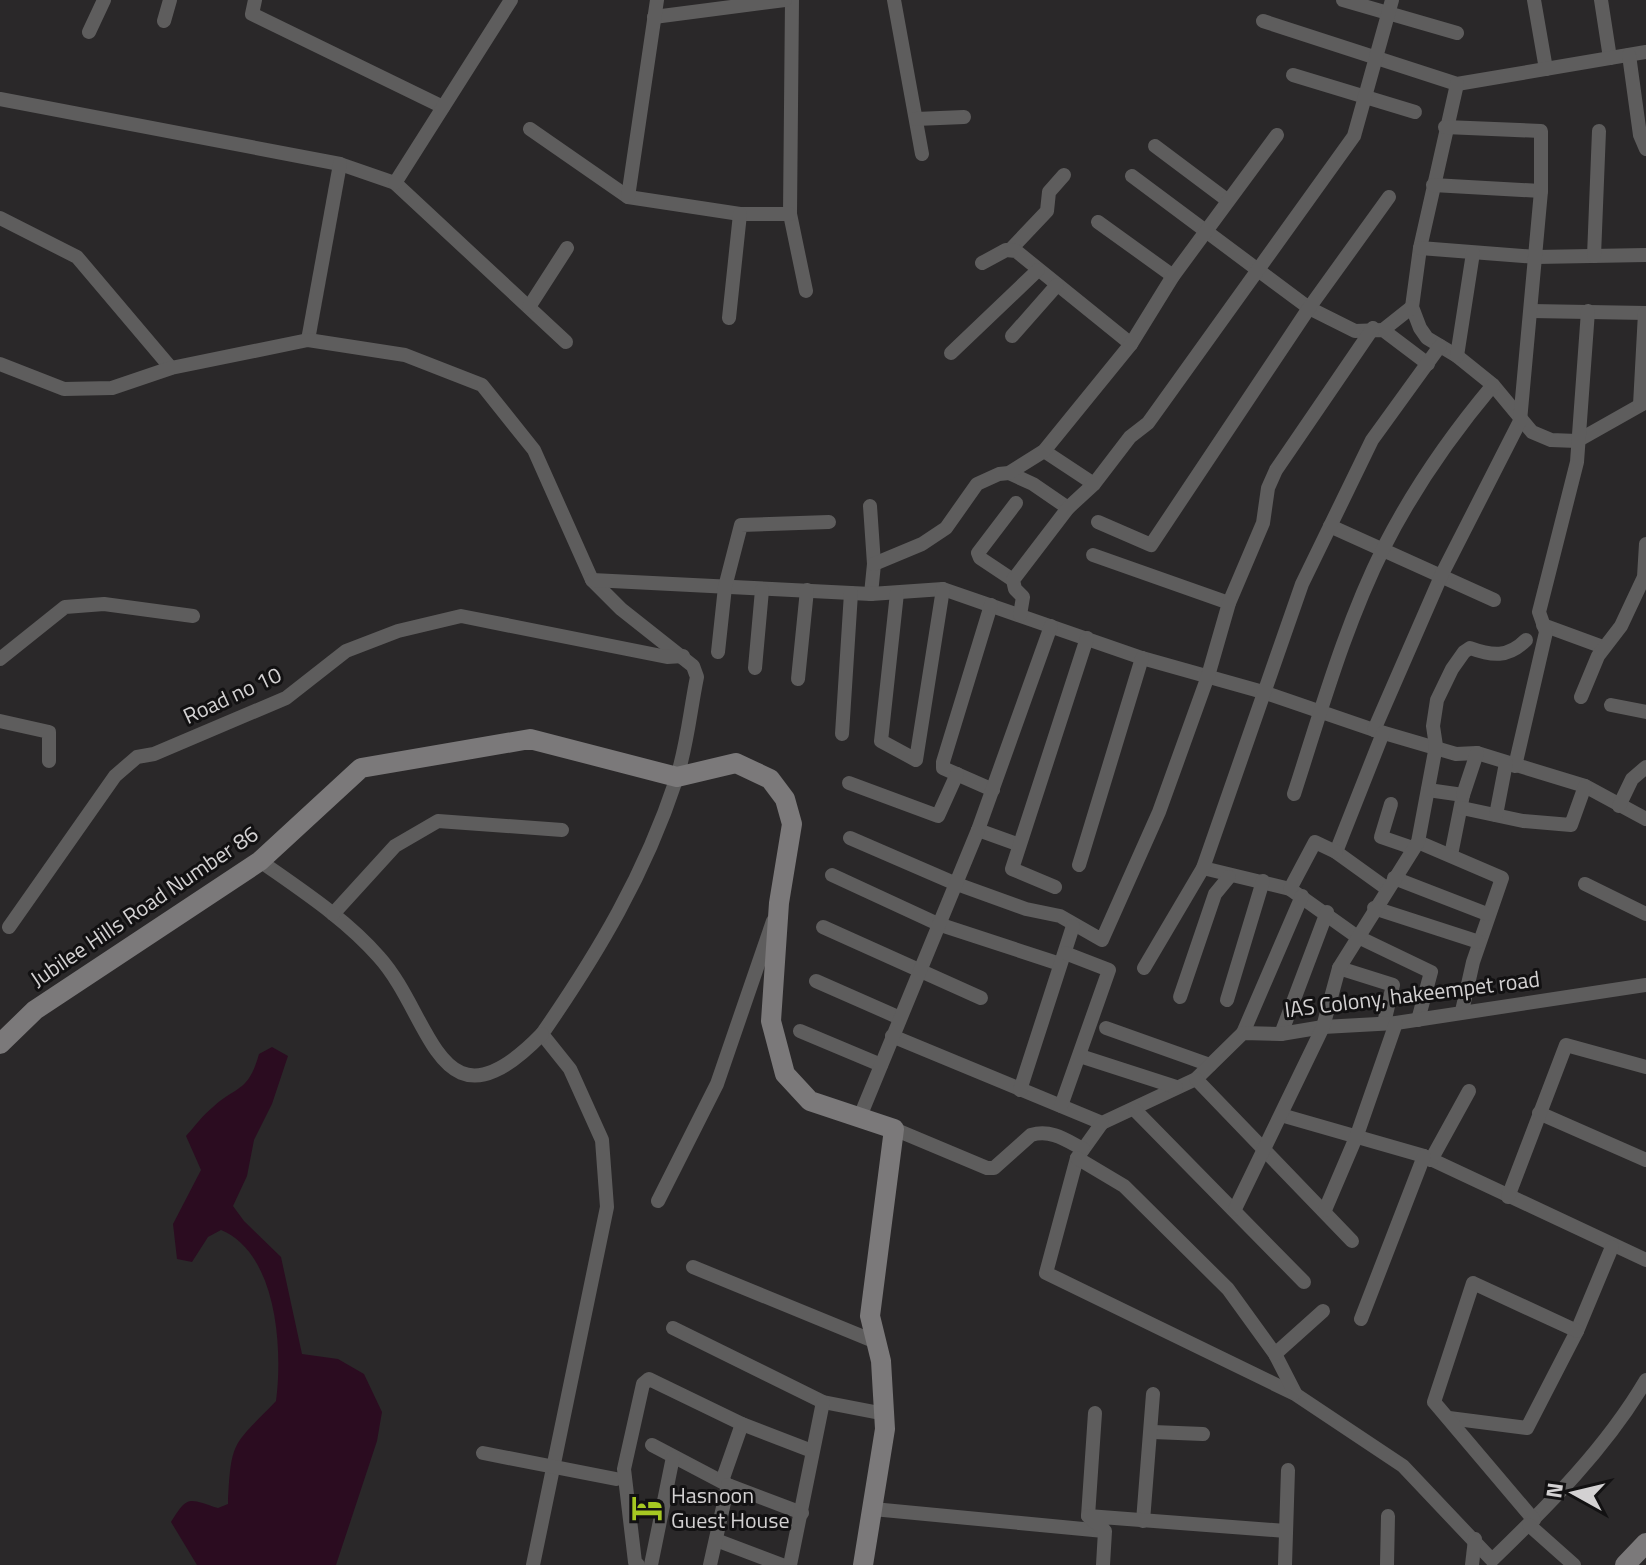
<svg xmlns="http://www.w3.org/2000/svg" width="1646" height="1565" viewBox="0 0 1646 1565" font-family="'Titillium Web',sans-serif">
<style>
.water{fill:#2b0c20}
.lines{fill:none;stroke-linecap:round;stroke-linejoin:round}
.street{stroke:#5e5d5d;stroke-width:14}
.secondary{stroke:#7b797a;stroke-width:20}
.labels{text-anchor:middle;stroke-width:6;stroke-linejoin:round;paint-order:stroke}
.street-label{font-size:22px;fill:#d3d1d2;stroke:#121112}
.poi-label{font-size:22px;fill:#d3d1d2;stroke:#121112;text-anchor:start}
</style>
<rect width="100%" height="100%" fill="#2a2829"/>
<!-- water -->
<path class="water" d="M272,1047L288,1056L272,1104L254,1140L247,1176L233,1206L244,1221L281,1257L302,1354L338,1359L364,1374L382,1412L377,1441L336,1565H197L171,1522C188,1494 189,1499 218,1508L228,1504C231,1439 233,1446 276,1401C283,1349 277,1253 221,1230L208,1237L192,1262L177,1259L173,1224L201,1170L186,1136C195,1126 203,1115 213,1107C237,1085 248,1093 259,1054Z"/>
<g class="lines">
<!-- street -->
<g class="street">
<polyline points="255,0 252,14 443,107"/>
<polyline points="792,0 790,214 806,291"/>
<polyline points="894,0 922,154"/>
<polyline points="1343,0 1457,33"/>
<polyline points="1534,0 1546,69"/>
<polyline points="1601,0 1610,58"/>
<polyline points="654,17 785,0"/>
<polyline points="164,21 170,0"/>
<polyline points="1263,21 1457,84 1646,52"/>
<polyline points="89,32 104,0"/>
<polyline points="1629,55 1640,135 1646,149"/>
<polyline points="1293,75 1415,112"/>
<polyline points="1457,84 1420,248 1412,307 1420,328 1427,338 1457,356 1493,385 1532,432 1551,440 1577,441 1646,402"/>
<polyline points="0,99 340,164 395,183 566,342"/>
<polyline points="916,119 964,117"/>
<polyline points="530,129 628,197 740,214 790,214"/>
<polyline points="1155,146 1227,200"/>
<polyline points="1132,176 1309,308 1355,331 1383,330 1428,364"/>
<polyline points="395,183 511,0"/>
<polyline points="1433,185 1541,191"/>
<polyline points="628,197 657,0"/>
<polyline points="0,218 77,257 171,368"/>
<polyline points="1098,222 1173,276"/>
<polyline points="1420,248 1536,257 1646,255"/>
<polyline points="1011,249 1047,211 1049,192 1064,175"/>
<polyline points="1594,256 1599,131"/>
<polyline points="982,263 1006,250 1016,251 1131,344"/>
<polyline points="529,307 567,248"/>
<polyline points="1531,311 1646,313"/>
<polyline points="729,318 740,214"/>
<polyline points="1383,330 1412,307"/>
<polyline points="1012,336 1057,285"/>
<polyline points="308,340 340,164"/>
<polyline points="951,353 1038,270"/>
<polyline points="1457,356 1473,253"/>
<path d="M0,364L64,389L112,388L171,368L308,340L405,355L482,385L534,450L592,580L621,609L693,666L697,677C690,711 687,747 676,780C645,874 598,953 542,1034L570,1069L602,1140L607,1207L533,1565"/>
<polyline points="1640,405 1645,313"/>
<polyline points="1044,451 1094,484"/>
<polyline points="1009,473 1033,484 1068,508"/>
<polyline points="870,506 874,564 871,594"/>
<polyline points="1098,522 1151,545 1309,308 1389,197"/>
<polyline points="1330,526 1494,600"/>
<polyline points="1093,555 1229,603"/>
<polyline points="874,564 922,544 946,528 977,484 999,474 1009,473 1044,451 1131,344 1173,276 1277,135"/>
<polyline points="592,580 871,594 943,589 1142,658 1263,692 1374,730 1456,754 1477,753 1585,786 1646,819"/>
<polyline points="1013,580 980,558 978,553 1016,503"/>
<polyline points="897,593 881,741 916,760 943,589"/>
<polyline points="991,605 943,762 943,768 993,790"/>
<polyline points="1020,615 1023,597 1015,589 1013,580 1068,508 1094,484 1130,437 1148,423 1354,136 1392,0"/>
<polyline points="1543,625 1603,647"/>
<polyline points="718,652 725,587 741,525 829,522"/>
<polyline points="0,659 65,607 104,604 193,616"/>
<polyline points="755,668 762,590"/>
<polyline points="798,679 807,590"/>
<polyline points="1581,697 1598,656 1621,626 1644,577 1646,544"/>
<polyline points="1611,705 1646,712"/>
<polyline points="0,721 49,732 49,761"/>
<polyline points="1374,730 1442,574 1520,421 1541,191 1541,131 1445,127"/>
<polyline points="1383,733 1336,852 1386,888"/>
<polyline points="842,734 851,593"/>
<polyline points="1515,766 1546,632 1539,612 1577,462 1588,311"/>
<polyline points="849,783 938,816 957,774"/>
<polyline points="1428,790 1463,795 1451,855"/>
<path d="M1294,794C1321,711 1345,625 1384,547C1414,488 1451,435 1493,385"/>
<polyline points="1463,795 1477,753"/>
<polyline points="1391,804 1381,837 1413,848"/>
<polyline points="1619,806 1632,779 1646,767"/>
<polyline points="1462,808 1523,821 1571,825 1585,786"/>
<polyline points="1496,815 1506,763"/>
<polyline points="978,830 1017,844"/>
<polyline points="850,838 954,883 1026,909 1060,916 1102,940 1159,812 1208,676 1229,603 1263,523 1268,488 1276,470 1373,328"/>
<polyline points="1418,842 1502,878 1473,962 1462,1011"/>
<path d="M260,861C301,890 346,919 379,957C433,1017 439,1140 542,1034"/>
<polyline points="1079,865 1142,658"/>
<polyline points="1203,868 1290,889 1356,936 1431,972 1418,1020"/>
<polyline points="832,875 938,924 1060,964"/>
<polyline points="1394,878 1487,914"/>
<polyline points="1585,884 1646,914"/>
<polyline points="1055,887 1012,869 1087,638"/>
<polyline points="1290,889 1315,842 1336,852"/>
<polyline points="1374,908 1479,942"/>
<polyline points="333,914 395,846 438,821 562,830"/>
<polyline points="9,927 115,776 137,757 154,754 286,698 346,651 398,631 461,616 667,657 683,656"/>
<polyline points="823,927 981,998"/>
<polyline points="1144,968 1203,868 1302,584 1372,440 1440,346"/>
<polyline points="1339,968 1393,985 1384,1023"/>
<polyline points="816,981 900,1018"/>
<polyline points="1180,997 1215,894 1229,877"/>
<polyline points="1227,1000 1263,881"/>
<polyline points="1106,1028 1210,1065"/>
<polyline points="800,1031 881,1065"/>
<polyline points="1243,1033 1302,896"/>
<polyline points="1281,1034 1327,912"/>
<polyline points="892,1036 1102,1123 1196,1079 1243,1033 1281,1034 1323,1027 1396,1023 1646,985"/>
<polyline points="1080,1056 1176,1087"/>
<polyline points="1196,1079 1352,1241"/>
<polyline points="1020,1090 1073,926"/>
<polyline points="1061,1106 1109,970 1065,953"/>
<polyline points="1135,1110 1304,1282"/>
<polyline points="1539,1113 1646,1160"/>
<polyline points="1281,1115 1424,1156 1646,1260"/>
<polyline points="859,1119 978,830 1051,626"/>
<path d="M1102,1123L1077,1158L1046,1273L1295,1394L1403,1466L1492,1560C1549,1505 1606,1448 1646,1380"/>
<path d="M894,1129L987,1168H994L1031,1135C1051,1129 1066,1140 1083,1149"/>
<polyline points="1077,1158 1124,1186 1228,1289 1275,1354 1295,1393"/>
<polyline points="1431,1160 1469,1091"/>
<polyline points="1508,1197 1566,1045 1646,1067"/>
<polyline points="658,1201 717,1084 773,921"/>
<path d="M1235,1209L1323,1027L1339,968L1418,842L1436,746L1433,726L1437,700L1452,669L1464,652L1470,648C1492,656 1508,658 1526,640"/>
<polyline points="1325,1210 1357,1135 1396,1023"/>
<polyline points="693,1267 876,1342"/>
<polyline points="1361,1319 1424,1156"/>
<polyline points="673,1328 823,1402 885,1414"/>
<polyline points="1275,1354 1323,1311"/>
<polyline points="1449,1418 1527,1428 1577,1331 1612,1247"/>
<polyline points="1153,1432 1203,1434"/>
<polyline points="652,1445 728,1485 802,1513"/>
<polyline points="483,1453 616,1479"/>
<polyline points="722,1481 742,1424"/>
<polyline points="873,1509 1104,1531"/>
<polyline points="1088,1516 1095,1413"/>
<polyline points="1534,1520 1434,1402 1473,1283 1577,1331"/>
<polyline points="1143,1521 1153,1394"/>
<polyline points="1529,1525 1574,1565"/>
<polyline points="716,1540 782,1565"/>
<polyline points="638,1565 635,1562 624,1469 643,1384 649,1379 742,1424 812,1451"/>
<polyline points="651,1565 673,1457"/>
<polyline points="710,1565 728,1485"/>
<polyline points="790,1565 823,1402"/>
<polyline points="1103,1565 1105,1531 1088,1516 1286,1531"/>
<polyline points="1285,1565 1288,1470"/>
<polyline points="1387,1565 1388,1516"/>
<polyline points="1472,1565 1475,1539"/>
</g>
<!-- secondary -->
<g class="secondary">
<polyline points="0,1044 35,1010 260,861 361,768 530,739 677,777 736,763 770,779 785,799 792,824 779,903 771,1021 785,1074 810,1101 894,1129 870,1316 881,1361 885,1429 863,1565"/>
<polyline points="1625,1565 1646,1543"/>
</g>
</g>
<!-- icons -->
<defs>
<symbol id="hotel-bare" viewBox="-9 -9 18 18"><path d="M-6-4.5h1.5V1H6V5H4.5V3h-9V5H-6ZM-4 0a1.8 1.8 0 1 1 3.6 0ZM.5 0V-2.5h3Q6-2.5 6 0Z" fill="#a6c822" stroke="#121112" stroke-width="2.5" paint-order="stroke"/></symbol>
</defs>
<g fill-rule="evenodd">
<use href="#hotel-bare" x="625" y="1486" width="44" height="44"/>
</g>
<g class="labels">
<!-- street labels -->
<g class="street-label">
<text transform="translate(232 695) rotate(-25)" y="8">Road no 10</text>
<text transform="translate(144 906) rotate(-34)" y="8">Jubilee Hills Road Number 86</text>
<text transform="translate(1412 994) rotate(-7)" y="8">IAS Colony, hakeempet road</text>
</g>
<!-- poi labels -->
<g class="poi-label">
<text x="671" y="1503">Hasnoon<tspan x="671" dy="25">Guest House</tspan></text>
</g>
</g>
<!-- north arrow -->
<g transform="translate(1574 1493) rotate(278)" stroke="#121112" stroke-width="6" paint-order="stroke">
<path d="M0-6L14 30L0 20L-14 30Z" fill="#d3d1d2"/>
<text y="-12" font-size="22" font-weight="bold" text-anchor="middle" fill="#d3d1d2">N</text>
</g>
</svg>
